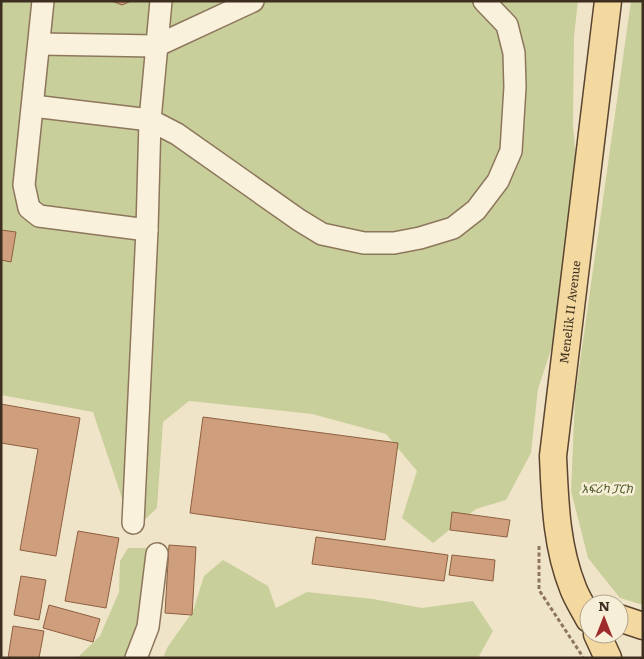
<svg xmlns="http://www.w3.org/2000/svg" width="644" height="659" viewBox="0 0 644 659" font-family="Literata,'Noto Sans Ethiopic',serif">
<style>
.green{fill:#c9cf9b}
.building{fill:#cf9f7d;stroke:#8d5f41}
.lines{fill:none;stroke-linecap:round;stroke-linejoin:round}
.minor-casing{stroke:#8d765c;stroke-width:24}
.major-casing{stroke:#5b4430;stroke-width:29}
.path{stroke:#8d765c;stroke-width:3;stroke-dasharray:4 2.5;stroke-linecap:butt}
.minor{stroke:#faf1dc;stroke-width:21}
.major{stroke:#f3d9a0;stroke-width:26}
.labels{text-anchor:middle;stroke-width:5;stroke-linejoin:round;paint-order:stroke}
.street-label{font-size:12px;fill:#3d2e20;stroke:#f7eed8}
.park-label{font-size:12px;font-style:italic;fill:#4d5a26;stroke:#f7eed8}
</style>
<rect width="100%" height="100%" fill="#f0e4c8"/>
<!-- green -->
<g class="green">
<polygon points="1,1 578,1 574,37 573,125 576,161 559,325 538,389 531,453 506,500 476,509 433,543 402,518 417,471 386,434 312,414 189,401 163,422 157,508 133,531 93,412 1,395"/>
<polygon points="631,1 643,1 643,605 620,598 588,558 571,491 575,397"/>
<polygon points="128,548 149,548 146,606 128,658 77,658 100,636 119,592 120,561"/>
<polygon points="223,560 268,586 276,608 307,592 373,599 422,608 473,601 493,631 478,658 163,658 167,648 193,611 204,576"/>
</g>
<!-- building -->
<g class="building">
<polygon points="112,1 131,1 122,5"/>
<polygon points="1,230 16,232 11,262 1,260"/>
<polygon points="1,404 80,418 56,556 20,550 38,449 1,443"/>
<polygon points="203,417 398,443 385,540 190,513"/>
<polygon points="452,512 510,520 507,537 450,530"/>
<polygon points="78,531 119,538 106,608 65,601"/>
<polygon points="316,537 448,555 444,581 312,564"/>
<polygon points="169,545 196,547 192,615 165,613"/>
<polygon points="452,555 495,560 493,581 449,575"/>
<polygon points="21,576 46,580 39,620 14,615"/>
<polygon points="49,605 100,619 93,642 43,628"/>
<polygon points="13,626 44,631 39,658 8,658"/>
</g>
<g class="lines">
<defs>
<g id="minor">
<polyline points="43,1 24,185 29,208 39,216 147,230"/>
<polyline points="40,44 156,46 253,1"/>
<polyline points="33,106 150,120 177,134 299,220 322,234 364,243 394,243 420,238 453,228 476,210 498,181 511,151 515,87 514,53 507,25 484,1"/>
<polyline points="133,523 147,230 150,120 161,1"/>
<polyline points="136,658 148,627 157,554"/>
</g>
<g id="major">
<polyline points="619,618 643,626"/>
<path id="s1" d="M589,619C584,609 577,599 573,588C556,546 555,500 553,456L608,1"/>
<polyline points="597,634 608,658"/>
</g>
</defs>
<!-- minor casing -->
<use href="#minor" class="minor-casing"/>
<!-- major casing -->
<use href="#major" class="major-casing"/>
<!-- path -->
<polyline class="path" points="539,546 539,590 583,657"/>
<!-- minor -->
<use href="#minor" class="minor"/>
<!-- major -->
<use href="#major" class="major"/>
</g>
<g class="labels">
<!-- street labels -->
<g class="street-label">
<text dy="4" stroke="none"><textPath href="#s1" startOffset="314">Menelik II Avenue</textPath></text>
</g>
<!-- park labels -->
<g class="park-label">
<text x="607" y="493">አፍሪካ ፓርክ</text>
</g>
</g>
<!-- border -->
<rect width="644" height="659" fill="none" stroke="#3d2e20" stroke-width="5"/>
<!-- north arrow -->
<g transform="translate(604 619)"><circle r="24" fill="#f7eed8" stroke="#ada18e"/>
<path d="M0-4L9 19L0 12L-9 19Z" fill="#9e2a2b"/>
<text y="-8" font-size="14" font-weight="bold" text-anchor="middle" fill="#3d2e20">N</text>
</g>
</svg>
